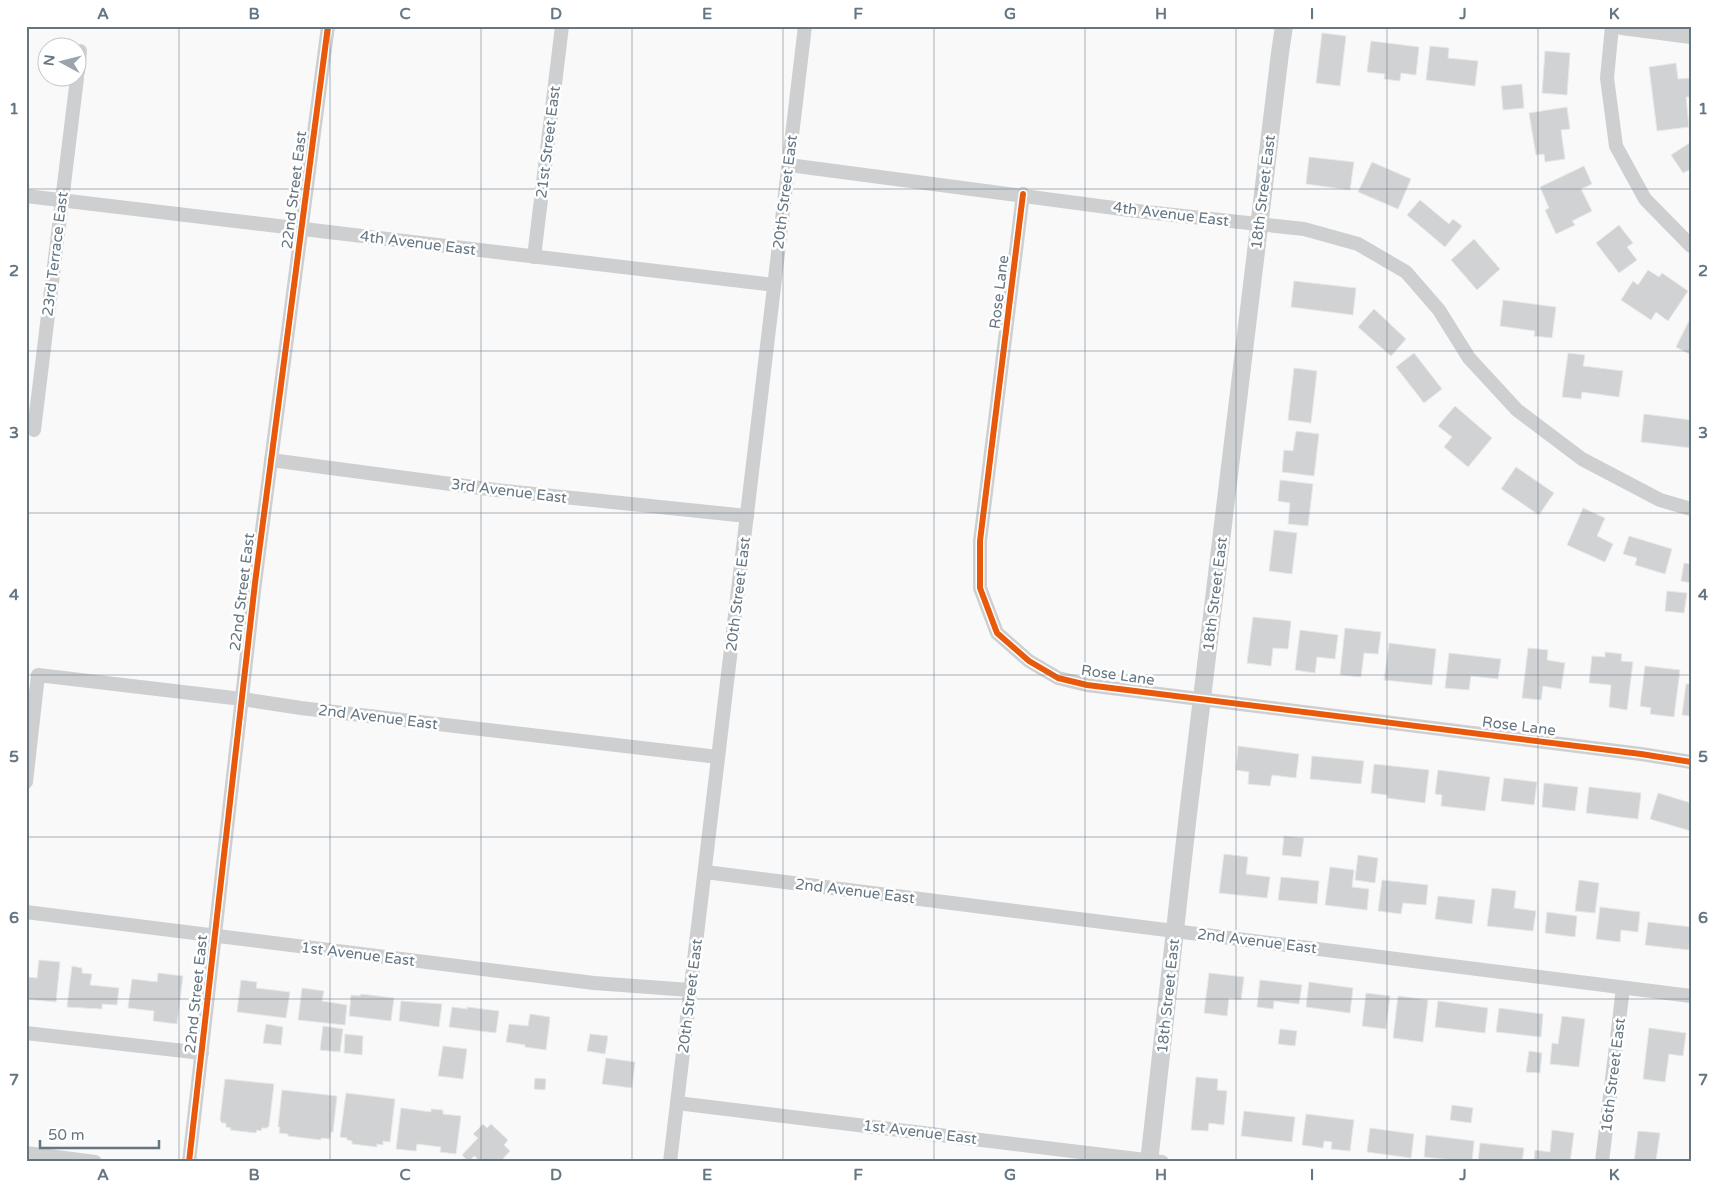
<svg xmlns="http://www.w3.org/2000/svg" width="1717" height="1188" viewBox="0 0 1717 1188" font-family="'Varela Round',sans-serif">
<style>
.building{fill:#d0d2d3;stroke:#e8e8e8}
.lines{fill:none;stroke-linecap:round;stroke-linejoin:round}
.minor{stroke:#cecfd0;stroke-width:14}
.tertiary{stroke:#cecfd0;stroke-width:18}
.cycleway-casing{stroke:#fff;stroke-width:9}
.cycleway{stroke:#e8590c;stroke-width:6}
.grid{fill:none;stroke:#657683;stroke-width:1;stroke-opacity:0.55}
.labels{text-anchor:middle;stroke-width:5;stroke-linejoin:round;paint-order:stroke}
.street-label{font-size:15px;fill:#657683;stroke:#fff}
.neatline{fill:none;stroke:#657683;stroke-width:2}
.grid-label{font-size:16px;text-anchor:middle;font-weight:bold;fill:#657683}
</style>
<rect width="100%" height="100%" fill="#f9f9f9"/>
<!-- building -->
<g class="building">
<polygon points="1322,33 1346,36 1340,86 1316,83"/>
<polygon points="1371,41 1419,47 1416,75 1401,73 1400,81 1384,79 1385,74 1367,72"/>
<polygon points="1430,46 1449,48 1448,58 1478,61 1475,86 1426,80"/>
<polygon points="1545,51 1570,53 1567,95 1542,93"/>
<polygon points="1676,63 1678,79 1691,78 1691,97 1686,97 1689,127 1657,131 1649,67"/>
<polygon points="1522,84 1524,108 1503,110 1501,86"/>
<polygon points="1567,107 1570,129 1561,130 1565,159 1545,162 1544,154 1536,155 1529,113"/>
<polygon points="1691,142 1691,169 1683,173 1671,155"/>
<polygon points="1309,157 1354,162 1350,190 1306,184"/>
<polygon points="1372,162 1411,179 1398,209 1358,192"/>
<polygon points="1584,166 1592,184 1581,189 1592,211 1572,221 1575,225 1556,234 1545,210 1549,208 1540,187"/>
<polygon points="1420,200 1449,224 1453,219 1462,226 1445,247 1407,215"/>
<polygon points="1619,225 1633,243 1627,247 1637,260 1619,273 1596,243"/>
<polygon points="1474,239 1500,269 1477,290 1451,260"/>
<polygon points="1648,270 1659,277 1662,273 1688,291 1668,321 1656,312 1651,320 1621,300 1633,281 1638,285"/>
<polygon points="1294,281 1356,288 1353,315 1291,307"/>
<polygon points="1503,300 1556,307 1552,338 1534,336 1535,331 1500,326"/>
<polygon points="1374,309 1406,339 1391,356 1358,327"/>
<polygon points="1691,317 1691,355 1676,347"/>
<polygon points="1414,353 1442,389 1424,403 1396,367"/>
<polygon points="1568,353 1585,355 1583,366 1623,371 1619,397 1582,392 1581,399 1562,397"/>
<polygon points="1294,368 1317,371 1311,423 1288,420"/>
<polygon points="1455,406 1492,438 1468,467 1444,447 1452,437 1438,426"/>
<polygon points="1644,414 1691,420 1691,448 1641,442"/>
<polygon points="1296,431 1319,434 1314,476 1282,472 1284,450 1293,451"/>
<polygon points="1516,467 1554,493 1539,515 1501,489"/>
<polygon points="1280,480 1313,484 1308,526 1288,524 1290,503 1278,501"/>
<polygon points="1583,508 1605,518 1597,536 1613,544 1605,562 1567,545"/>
<polygon points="1274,530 1297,533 1292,574 1269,571"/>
<polygon points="1629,536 1672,549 1665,574 1635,565 1637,558 1623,554"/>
<polygon points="1684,563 1691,564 1691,583 1681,581"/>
<polygon points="1667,591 1687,593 1684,613 1665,611"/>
<polygon points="1253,617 1291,621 1288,649 1273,648 1271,666 1247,663"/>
<polygon points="1345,628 1381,632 1378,654 1364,653 1361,677 1340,675"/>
<polygon points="1300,630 1338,635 1335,659 1317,657 1315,673 1295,670"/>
<polygon points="1389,643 1436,649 1432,685 1384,680"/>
<polygon points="1528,648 1548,650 1547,660 1565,663 1561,689 1543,686 1541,700 1522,698"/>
<polygon points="1605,652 1622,654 1621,661 1633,662 1627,710 1609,707 1611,685 1589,683 1592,656 1605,657"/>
<polygon points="1449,653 1501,659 1498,679 1471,676 1469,690 1445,688"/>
<polygon points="1645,666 1680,670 1674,717 1650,714 1651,708 1640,706"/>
<polygon points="1686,684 1691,684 1691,716 1682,715"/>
<polygon points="1238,746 1299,754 1296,778 1272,775 1270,786 1248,784 1249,772 1236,770"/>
<polygon points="1312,756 1364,761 1361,784 1310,779"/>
<polygon points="1374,764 1429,770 1425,803 1387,798 1387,795 1371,793"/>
<polygon points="1438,770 1490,777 1485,811 1441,806 1442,795 1435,794"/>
<polygon points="1504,778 1537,782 1534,805 1501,801"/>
<polygon points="1544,783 1578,787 1575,811 1542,807"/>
<polygon points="1589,787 1641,793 1638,819 1586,813"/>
<polygon points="1658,793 1691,803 1691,831 1650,819"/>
<polygon points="1284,836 1304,838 1301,857 1282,855"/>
<polygon points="1224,854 1248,857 1246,874 1270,877 1267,898 1219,893"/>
<polygon points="1358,855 1378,858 1375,883 1355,880"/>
<polygon points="1330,867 1354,870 1352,887 1369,889 1367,910 1325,905"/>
<polygon points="1281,877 1319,881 1317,904 1278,900"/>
<polygon points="1382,880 1428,885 1426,905 1403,903 1401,914 1378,911"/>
<polygon points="1579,880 1599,883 1595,913 1575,911"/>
<polygon points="1492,888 1516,891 1514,908 1536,911 1533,931 1487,926"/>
<polygon points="1438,896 1475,900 1472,924 1435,919"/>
<polygon points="1600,907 1640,912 1638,932 1621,930 1620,942 1596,939"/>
<polygon points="1547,912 1577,916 1575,937 1545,933"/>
<polygon points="1648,922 1691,927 1689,950 1645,945"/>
<polygon points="39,960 60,962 56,1002 26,999 26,977 37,978"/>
<polygon points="72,966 82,968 82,973 92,974 90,985 119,988 117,1005 102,1004 102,1009 67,1007"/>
<polygon points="158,973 183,976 177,1024 153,1021 154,1011 128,1008 132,979 157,982"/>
<polygon points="1209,973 1244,977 1241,1000 1229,998 1227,1016 1204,1013"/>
<polygon points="241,980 257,982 256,988 290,992 286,1018 237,1012"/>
<polygon points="1260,980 1302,985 1299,1004 1274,1001 1273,1009 1257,1007"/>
<polygon points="1309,982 1353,988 1350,1013 1306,1007"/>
<polygon points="302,988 324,991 322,1001 347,1005 345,1025 298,1020"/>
<polygon points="1366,993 1390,996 1386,1029 1362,1026"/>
<polygon points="361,994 394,998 391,1021 349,1016 351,995 360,996"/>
<polygon points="1398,996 1428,1000 1423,1042 1393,1038"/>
<polygon points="401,1001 442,1004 439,1027 399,1021"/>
<polygon points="1438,1001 1488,1008 1485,1033 1435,1027"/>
<polygon points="452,1007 467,1009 467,1007 499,1011 496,1033 449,1027"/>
<polygon points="1499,1008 1543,1014 1541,1037 1496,1032"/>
<polygon points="530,1014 550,1017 546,1050 525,1047 525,1045 506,1042 509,1024 528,1026"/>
<polygon points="1562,1016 1585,1019 1579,1067 1550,1064 1552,1043 1558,1044"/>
<polygon points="266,1024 283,1027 281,1045 263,1043"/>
<polygon points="323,1026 343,1029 340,1052 320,1050"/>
<polygon points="1649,1028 1686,1033 1683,1056 1669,1054 1665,1082 1643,1079"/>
<polygon points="1280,1029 1297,1031 1295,1046 1278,1044"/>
<polygon points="345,1034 363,1036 362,1055 344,1053"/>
<polygon points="590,1034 608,1036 605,1054 587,1051"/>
<polygon points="443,1046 467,1049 463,1079 438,1076"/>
<polygon points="1529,1051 1542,1053 1540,1073 1526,1072"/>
<polygon points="606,1058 635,1062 632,1088 602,1084"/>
<polygon points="1196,1077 1218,1079 1217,1090 1227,1091 1224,1125 1209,1123 1208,1131 1191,1130"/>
<polygon points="535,1078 546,1079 545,1090 534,1089"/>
<polygon points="225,1079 274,1084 269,1126 267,1128 262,1128 261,1131 257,1130 256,1133 230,1130 231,1128 226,1127 226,1123 222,1123 220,1120"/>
<polygon points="282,1090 337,1096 333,1132 331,1132 330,1139 321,1138 321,1140 288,1136 288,1134 279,1133 280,1127 278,1127"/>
<polygon points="346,1093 395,1099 390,1142 383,1141 383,1145 377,1144 377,1147 352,1144 352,1141 347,1140 347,1138 340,1137"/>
<polygon points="1452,1105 1473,1108 1471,1123 1450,1120"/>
<polygon points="401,1108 431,1112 431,1109 443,1110 443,1114 461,1116 456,1154 440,1152 441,1147 417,1144 416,1151 396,1149"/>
<polygon points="1244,1111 1295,1117 1292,1142 1241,1136"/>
<polygon points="1306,1114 1354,1120 1350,1151 1331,1149 1332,1142 1324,1141 1323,1148 1302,1145"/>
<polygon points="483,1124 487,1128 491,1124 508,1140 504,1145 510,1151 500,1162 473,1162 477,1158 474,1156 469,1162 462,1155 478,1138 473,1134"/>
<polygon points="1370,1128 1414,1134 1411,1158 1367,1152"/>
<polygon points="1552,1130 1574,1133 1570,1162 1534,1162 1535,1150 1550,1152"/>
<polygon points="1638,1131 1660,1133 1656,1160 1672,1162 1634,1162"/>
<polygon points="1426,1135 1474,1141 1472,1162 1424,1157"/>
<polygon points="1480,1143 1524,1148 1522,1162 1478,1162"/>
</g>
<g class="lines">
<!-- minor -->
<g class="minor">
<polyline points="1612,26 1607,78 1616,146 1645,199 1691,246"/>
<polyline points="78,72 80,51"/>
<polyline points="789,165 1137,211 1304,229 1358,244 1406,272 1439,310 1469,358 1517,410 1582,459 1660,500 1691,509"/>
<polyline points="1023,194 980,541 980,588 997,633 1029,661 1058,678 1087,685 1641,754 1691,762"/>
<polyline points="26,196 774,285"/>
<polyline points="534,257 562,26"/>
<polyline points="34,430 77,78"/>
<polyline points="271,460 496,490 747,516"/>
<polyline points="26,782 38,675 242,699 301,708 718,757"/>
<polyline points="705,872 1691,996"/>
<polyline points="26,912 594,983 690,990"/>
<polyline points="26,1033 202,1053"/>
<polyline points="677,1103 1162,1162"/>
<polyline points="26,1153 95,1162"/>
<polyline points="189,1162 255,583 328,26"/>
<polyline points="670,1162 805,26"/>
<polyline points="1602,1162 1623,988"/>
</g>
<!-- tertiary -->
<g class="tertiary">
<polyline points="1622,26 1691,35"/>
<polyline points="1149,1162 1188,814 1280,53 1284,26"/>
</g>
<defs>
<g id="cycleway">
<polyline points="1023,194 980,541 980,588 997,633 1029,661 1058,678 1087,685 1641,754 1691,762"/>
<polyline points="189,1162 255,583 328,26"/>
</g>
</defs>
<!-- cycleway casing -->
<use href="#cycleway" class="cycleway-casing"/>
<!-- cycleway -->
<use href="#cycleway" class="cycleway"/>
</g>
<!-- grid -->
<path class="grid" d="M179,26V1162M330,26V1162M481,26V1162M632,26V1162M783,26V1162M934,26V1162M1085,26V1162M1236,26V1162M1387,26V1162M1538,26V1162M26,189H1691M26,351H1691M26,513H1691M26,675H1691M26,837H1691M26,999H1691"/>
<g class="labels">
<!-- street labels -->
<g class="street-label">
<text transform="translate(548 142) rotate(-83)" y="5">21st Street East</text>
<text transform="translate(294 190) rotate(-83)" y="5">22nd Street East</text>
<text transform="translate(785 192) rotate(-83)" y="5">20th Street East</text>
<text transform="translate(1263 192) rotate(-83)" y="5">18th Street East</text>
<text transform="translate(1171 214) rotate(7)" y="5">4th Avenue East</text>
<text transform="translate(418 243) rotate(7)" y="5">4th Avenue East</text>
<text transform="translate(55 254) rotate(-83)" y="5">23rd Terrace East</text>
<text transform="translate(999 292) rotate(-83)" y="5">Rose Lane</text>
<text transform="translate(509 491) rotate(7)" y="5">3rd Avenue East</text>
<text transform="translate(242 592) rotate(-83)" y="5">22nd Street East</text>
<text transform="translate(738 594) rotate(-83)" y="5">20th Street East</text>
<text transform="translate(1215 594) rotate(-83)" y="5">18th Street East</text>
<text transform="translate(1118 675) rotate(8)" y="5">Rose Lane</text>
<text transform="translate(378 717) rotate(7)" y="5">2nd Avenue East</text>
<text transform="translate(1519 726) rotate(7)" y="5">Rose Lane</text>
<text transform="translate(855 891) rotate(7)" y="5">2nd Avenue East</text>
<text transform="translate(1257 941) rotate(7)" y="5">2nd Avenue East</text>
<text transform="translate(358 954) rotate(7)" y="5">1st Avenue East</text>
<text transform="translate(196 994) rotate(-84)" y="5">22nd Street East</text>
<text transform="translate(690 996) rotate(-83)" y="5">20th Street East</text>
<text transform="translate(1168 996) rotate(-84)" y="5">18th Street East</text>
<text transform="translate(1613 1075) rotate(-83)" y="5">16th Street East</text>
<text transform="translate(920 1132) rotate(7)" y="5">1st Avenue East</text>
</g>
</g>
<!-- border -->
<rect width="1717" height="1188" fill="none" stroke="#ffffff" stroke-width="55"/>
<!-- north arrow -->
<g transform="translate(62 62) rotate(277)"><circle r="24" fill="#ffffff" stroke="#c1c8cd"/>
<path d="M0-4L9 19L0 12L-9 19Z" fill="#99a4ac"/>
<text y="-8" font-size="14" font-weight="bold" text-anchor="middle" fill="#657683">N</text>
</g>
<!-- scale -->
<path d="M40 1140v8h119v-8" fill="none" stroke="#657683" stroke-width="2.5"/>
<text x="48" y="1140" font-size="15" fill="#657683" stroke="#ffffff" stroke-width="4" paint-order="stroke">50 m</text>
<rect x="28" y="28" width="1662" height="1132" class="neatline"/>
<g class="grid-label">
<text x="103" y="19">A</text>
<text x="254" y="19">B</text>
<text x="405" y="19">C</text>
<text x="556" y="19">D</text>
<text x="707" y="19">E</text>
<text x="858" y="19">F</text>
<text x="1010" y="19">G</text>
<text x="1161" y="19">H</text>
<text x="1312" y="19">I</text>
<text x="1463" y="19">J</text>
<text x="1614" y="19">K</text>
<text x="14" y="114">1</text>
<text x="1703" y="114">1</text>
<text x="14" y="276">2</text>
<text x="1703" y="276">2</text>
<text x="14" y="438">3</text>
<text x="1703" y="438">3</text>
<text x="14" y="600">4</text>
<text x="1703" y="600">4</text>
<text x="14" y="762">5</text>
<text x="1703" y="762">5</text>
<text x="14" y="923">6</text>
<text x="1703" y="923">6</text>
<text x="14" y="1085">7</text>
<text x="1703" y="1085">7</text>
<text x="103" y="1180">A</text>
<text x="254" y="1180">B</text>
<text x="405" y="1180">C</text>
<text x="556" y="1180">D</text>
<text x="707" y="1180">E</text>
<text x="858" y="1180">F</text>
<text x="1010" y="1180">G</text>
<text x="1161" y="1180">H</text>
<text x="1312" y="1180">I</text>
<text x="1463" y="1180">J</text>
<text x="1614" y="1180">K</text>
</g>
</svg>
